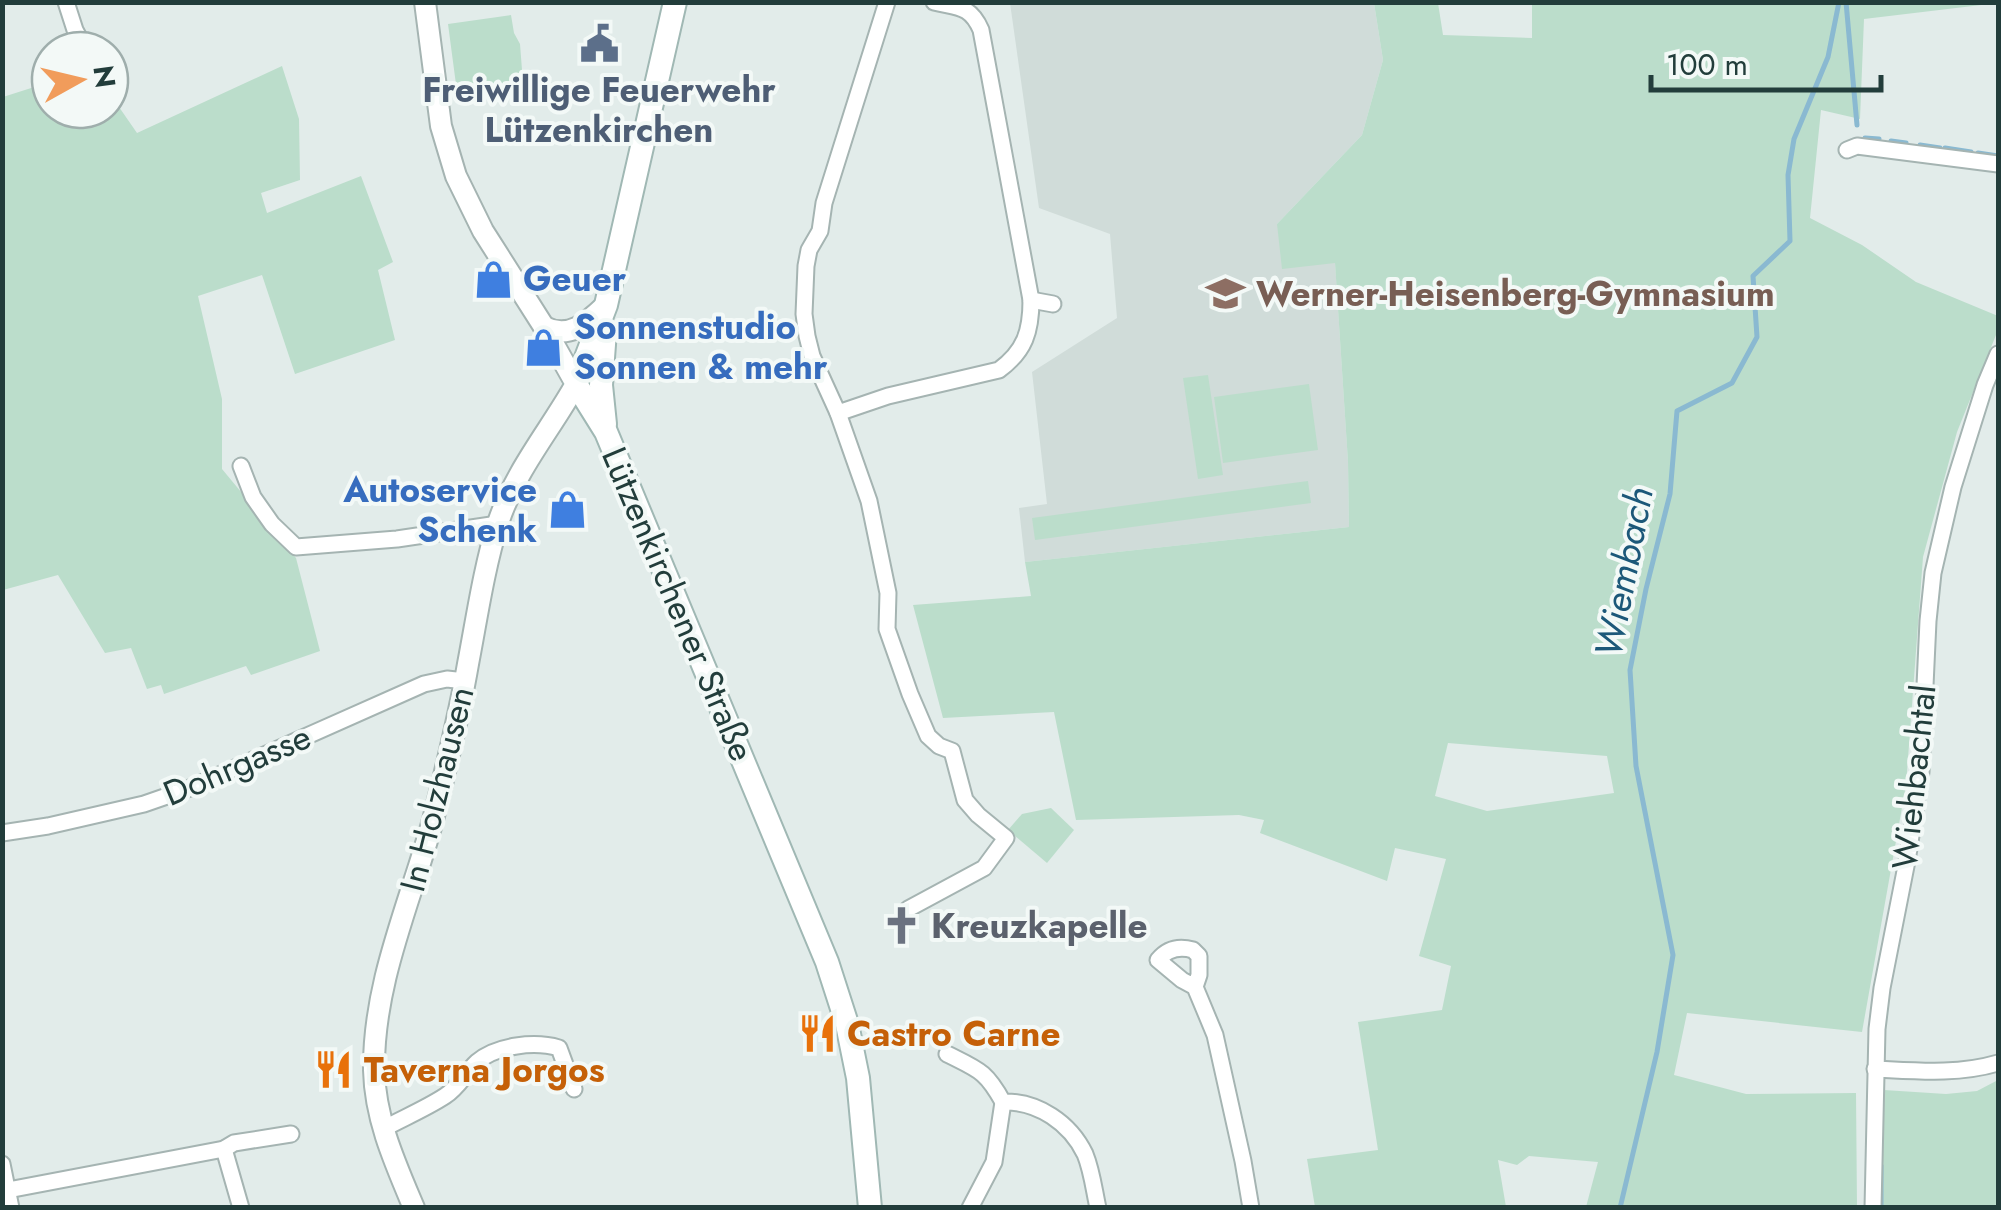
<svg xmlns="http://www.w3.org/2000/svg" width="2001" height="1210" viewBox="0 0 2001 1210" font-family="Jost,sans-serif">
<style>
.built{fill:#d0dcd9}
.green{fill:#bbddcb;fill-rule:evenodd}
.lines{fill:none;stroke-linecap:round;stroke-linejoin:round}
.stream{stroke:#8ab9d1;stroke-width:5}
.minor-casing{stroke:#a5b4b2;stroke-width:19}
.tertiary-casing{stroke:#a5b4b2;stroke-width:24}
.secondary-casing{stroke:#a0b8b4;stroke-width:26}
.minor{stroke:#fff;stroke-width:15}
.tertiary{stroke:#fff;stroke-width:20}
.secondary{stroke:#fff;stroke-width:22}
.labels{text-anchor:middle;stroke-width:8;stroke-linejoin:round;paint-order:stroke}
.service-label{font-size:35px;font-weight:bold;fill:#4e5e75;stroke:#f3f9f7}
.shop-label{font-size:35px;font-weight:bold;fill:#366cbe;stroke:#f3f9f7;text-anchor:start}
.education-label{font-size:35px;font-weight:bold;fill:#785e54;stroke:#f3f9f7;text-anchor:start}
.street-label{font-size:35px;fill:#223d3b;stroke:#f3f9f7}
.worship-label{font-size:35px;font-weight:bold;fill:#5b616d;stroke:#f3f9f7;text-anchor:start}
.food-label{font-size:35px;font-weight:bold;fill:#c56008;stroke:#f3f9f7;text-anchor:start}
.water-label{font-size:38px;font-style:italic;fill:#1c5879;stroke:#f3f9f7}
</style>
<rect width="100%" height="100%" fill="#e2ecea"/>
<!-- built -->
<polygon class="built" points="1010,3 1374,3 1383,60 1362,135 1277,224 1335,262 1348,462 1349,527 1025,562 1019,508 1047,504 1032,372 1117,318 1110,234 1039,208"/>
<!-- green -->
<g class="green">
<path d="M1374,3H1438L1443,35L1532,38V3H1998L1864,19L1860,119L1821,110L1810,218L1862,245L1916,282L1998,316V330L1957,432L1923,557L1906,785L1862,1032L1687,1013L1674,1075L1746,1094L1856,1093L1857,1207H1586L1598,1162L1529,1156L1517,1165L1498,1160L1506,1207H1315L1307,1159L1378,1150L1358,1022L1442,1010L1451,966L1419,956L1446,859L1395,848L1387,881L1260,833L1264,820L1239,815L1076,820L1054,712L943,718L913,605L1031,596L1025,562L1349,527L1348,462L1335,263L1282,269L1277,224L1362,135L1383,60ZM1448,743L1607,756L1614,793L1487,811L1435,796Z"/>
<polygon points="511,15 514,33 520,44 523,83 457,92 448,24"/>
<polygon points="282,66 299,119 300,180 261,193 267,213 361,176 393,262 378,270 395,340 295,374 262,275 198,296 222,399 222,469 296,558 320,651 251,675 246,666 164,694 161,685 147,689 131,648 105,653 58,575 3,590 3,97 50,82 50,110 110,110 110,94 137,133"/>
<polygon points="1208,375 1223,475 1198,479 1183,378"/>
<polygon points="1309,384 1318,450 1223,463 1214,397"/>
<polygon points="1308,481 1311,503 1035,540 1032,518"/>
<polygon points="1051,808 1074,830 1047,863 1008,830 1022,814"/>
<polygon points="1998,1080 1998,1207 1879,1208 1879,1096 1884,1090 1946,1094 1977,1091"/>
</g>
<g class="lines">
<!-- stream -->
<g class="stream">
<polyline points="1846,2 1857,125"/>
<polyline points="1865,138 1879,139"/>
<polyline points="1891,141 1906,143"/>
<polyline points="1920,145 1940,148"/>
<polyline points="1945,148 1971,152"/>
<polyline points="1978,153 1998,156"/>
<polyline points="1620,1208 1657,1052 1673,955 1636,766 1630,670 1646,589 1670,494 1677,411 1732,383 1757,337 1753,276 1790,241 1788,175 1794,139 1828,57 1839,2"/>
<polyline points="1881,1208 1881,1166"/>
</g>
<defs>
<g id="minor">
<polyline points="66,2 75,30 86,50"/>
<polyline points="887,2 824,203 820,231 809,250 806,266 804,314 807,336 812,356 838,413 869,501 888,593 887,629 910,694 928,736 939,746 952,751 965,800 978,815 1006,838 984,868 908,909"/>
<polyline points="1847,150 1857,146 1998,164"/>
<polyline points="1031,300 1053,304"/>
<path d="M838,413L888,396L999,370C1025,351 1031,331 1031,300L981,30C970,5 958,8 934,2"/>
<polyline points="241,466 253,497 272,524 296,547 397,539 498,524"/>
<polyline points="2,833 48,826 144,804 190,788 424,684 447,679 465,681"/>
<path d="M1195,987L1182,980L1158,960C1167,949 1179,946 1193,950L1199,956V975L1195,987L1215,1035L1243,1161L1251,1208"/>
<path d="M947,1054C979,1070 986,1071 1003,1102C1038,1101 1070,1123 1085,1154C1092,1171 1094,1190 1098,1208"/>
<path d="M1875,1069C1917,1071 1957,1075 1998,1063"/>
<path d="M383,1129C403,1118 425,1109 445,1096C459,1087 465,1073 477,1062C497,1045 535,1041 559,1048L574,1089"/>
<polyline points="224,1149 241,1208"/>
<polyline points="2,1164 11,1208"/>
<polyline points="8,1190 224,1149 234,1143 291,1134"/>
<polyline points="970,1208 994,1162 1003,1102"/>
<polyline points="1873,1208 1877,1029 1882,988 1907,861 1921,772 1928,621 1933,573 1953,487 1985,385 1998,354"/>
</g>
<g id="tertiary">
<path d="M544,327C570,340 588,322 606,305"/>
<path d="M414,1208C395,1163 375,1119 374,1070C373,983 410,903 433,820C446,769 459,716 468,664C477,617 484,568 498,523C516,469 549,432 576,384L544,327L483,231L456,176L441,126L425,2"/>
</g>
<g id="secondary">
<polyline points="675,2 606,305 576,384 606,432 827,962 847,1024 858,1078 870,1208"/>
<polyline points="605,331 601,385 605,424"/>
</g>
</defs>
<!-- minor casing -->
<use href="#minor" class="minor-casing"/>
<!-- tertiary casing -->
<use href="#tertiary" class="tertiary-casing"/>
<!-- secondary casing -->
<use href="#secondary" class="secondary-casing"/>
<!-- minor -->
<use href="#minor" class="minor"/>
<!-- tertiary -->
<use href="#tertiary" class="tertiary"/>
<!-- secondary -->
<use href="#secondary" class="secondary"/>
</g>
<!-- icons -->
<defs>
<symbol id="civic-bare" viewBox="-9 -9 18 18"><path d="M-.6-6.5H3V-4.5H.6V-3L4-1V1h2V6H-6V1h2V-1L-.6-3ZM-1.2 2.5V6h2.4V2.5Z" fill="#5c6f8a" stroke="#f3f9f7" stroke-width="2.5" paint-order="stroke"/></symbol>
<symbol id="shop-bare" viewBox="-9 -9 18 18"><path d="M-5-2.5h2.3a2.7 3.5 0 0 1 5.4 0H5L5.5 6h-11ZM-1.5-2.5h3a1.5 2.3 0 0 0-3 0Z" fill="#3f7fe0" stroke="#f3f9f7" stroke-width="2.5" paint-order="stroke"/></symbol>
<symbol id="school-bare" viewBox="-9 -9 18 18"><path d="M0-5L7-2L0 1L-7-2ZM-4 1L0 2.5L4 1V4Q0 6-4 4Z" fill="#8d6e63" stroke="#f3f9f7" stroke-width="2.5" paint-order="stroke"/></symbol>
<symbol id="church-bare" viewBox="-9 -9 18 18"><path d="M-1.2-6h2.4v3.5h3.3v2.4h-3.3V6h-2.4V-.1h-3.3v-2.4h3.3Z" fill="#6b7280" stroke="#f3f9f7" stroke-width="2.5" paint-order="stroke"/></symbol>
<symbol id="restaurant-bare" viewBox="-9 -9 18 18"><path d="M-5-6h1v4h1v-4h1v4h1v-4h1v5L-1.5 .5V6h-2V.5L-5-1ZM5-6V6H3V1.5H1.5Q1.5-4 5-6Z" fill="#e8710a" stroke="#f3f9f7" stroke-width="2.5" paint-order="stroke"/></symbol>
</defs>
<g fill-rule="evenodd">
<use href="#civic-bare" x="572" y="16" width="55" height="55"/>
<use href="#shop-bare" x="466" y="252" width="55" height="55"/>
<use href="#school-bare" x="1198" y="266" width="55" height="55"/>
<use href="#shop-bare" x="516" y="320" width="55" height="55"/>
<use href="#shop-bare" x="540" y="482" width="55" height="55"/>
<use href="#church-bare" x="874" y="898" width="55" height="55"/>
<use href="#restaurant-bare" x="790" y="1006" width="55" height="55"/>
<use href="#restaurant-bare" x="306" y="1042" width="55" height="55"/>
</g>
<g class="labels">
<!-- service labels -->
<g class="service-label">
<text x="599" y="102">Freiwillige Feuerwehr<tspan x="599" dy="40">Lützenkirchen</tspan></text>
</g>
<!-- shop labels -->
<g class="shop-label">
<text x="523" y="291">Geuer</text>
<text x="574" y="339">Sonnenstudio<tspan x="574" dy="40">Sonnen &amp; mehr</tspan></text>
<text x="537" y="502" text-anchor="end">Autoservice<tspan x="537" dy="40">Schenk</tspan></text>
</g>
<!-- education labels -->
<g class="education-label">
<text x="1256" y="306">Werner-Heisenberg-Gymnasium</text>
</g>
<!-- street labels -->
<g class="street-label">
<text transform="translate(678 604) rotate(67)" y="12">Lützenkirchener Straße</text>
<text transform="translate(237 765) rotate(-23)" y="12">Dohrgasse</text>
<text transform="translate(1914 777) rotate(-84)" y="12">Wiehbachtal</text>
<text transform="translate(437 789) rotate(-76)" y="12">In Holzhausen</text>
</g>
<!-- worship labels -->
<g class="worship-label">
<text x="931" y="938">Kreuzkapelle</text>
</g>
<!-- food labels -->
<g class="food-label">
<text x="847" y="1046">Castro Carne</text>
<text x="364" y="1082">Taverna Jorgos</text>
</g>
<!-- water labels -->
<g class="water-label">
<text transform="translate(1624 572) rotate(-79)" y="13">Wiembach</text>
</g>
</g>
<!-- border -->
<rect width="2001" height="1210" fill="none" stroke="#223d3b" stroke-width="10"/>
<!-- north arrow -->
<g transform="translate(80 80) rotate(82)"><circle r="48" fill="#f3f9f7" stroke="#9faeac" stroke-width="2.5"/>
<path d="M0-8L18 38L0 25L-18 38Z" fill="#f19c5b"/>
<text y="-15" font-size="28" font-weight="bold" text-anchor="middle" fill="#223d3b">N</text>
</g>
<!-- scale -->
<path d="M1651 75v15h230v-15" fill="none" stroke="#223d3b" stroke-width="5"/>
<text x="1666" y="75" font-size="30" fill="#223d3b" stroke="#f3f9f7" stroke-width="8" paint-order="stroke">100 m</text>
</svg>
